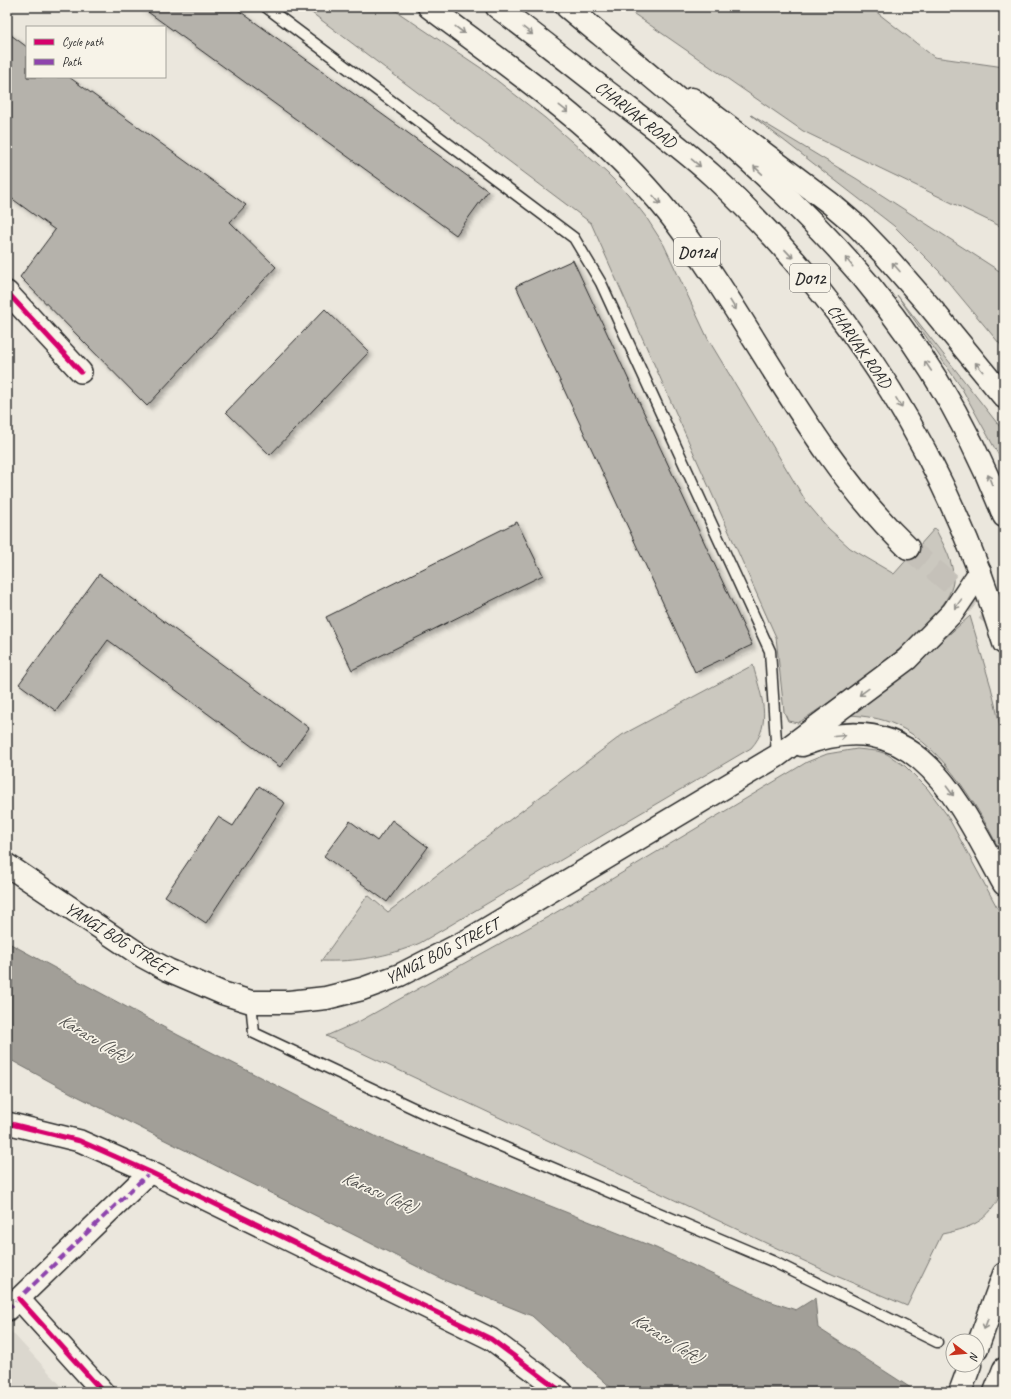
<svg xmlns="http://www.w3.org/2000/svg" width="1011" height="1399" viewBox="0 0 1011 1399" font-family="Caveat,sans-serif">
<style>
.built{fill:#dbd7ce}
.green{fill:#cbc8bf;stroke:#7b7a75}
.water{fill:#a29f98;stroke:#72716c}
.building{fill:#b5b2ab;stroke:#2b2b2b;filter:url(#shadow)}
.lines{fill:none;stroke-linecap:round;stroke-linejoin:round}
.primary-tunnel{stroke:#c5c1b9;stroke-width:22;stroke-dasharray:22 11;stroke-linecap:butt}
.service-casing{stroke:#2b2b2b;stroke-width:13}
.minor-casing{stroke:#2b2b2b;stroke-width:24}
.secondary-casing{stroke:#2b2b2b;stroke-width:25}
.primary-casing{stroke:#2b2b2b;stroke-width:25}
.trunk-casing{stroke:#2b2b2b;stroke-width:25}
.service{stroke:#f7f3e8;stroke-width:10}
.minor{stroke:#f7f3e8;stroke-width:21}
.secondary{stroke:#f7f3e8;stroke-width:22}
.primary{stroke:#f7f3e8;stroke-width:22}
.trunk{stroke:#f7f3e8;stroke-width:22}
.quiet{stroke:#8e44ad;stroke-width:4;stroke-dasharray:8 4;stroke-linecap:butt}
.cycleway-casing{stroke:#f7f3e8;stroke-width:8}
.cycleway{stroke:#d6006c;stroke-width:5}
.oneway{stroke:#918f8a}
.labels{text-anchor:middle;stroke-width:3.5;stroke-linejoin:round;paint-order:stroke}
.shield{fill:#f7f3e8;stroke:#686764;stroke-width:1}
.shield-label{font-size:16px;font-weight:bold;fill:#2b2b2b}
.street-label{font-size:17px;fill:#2b2b2b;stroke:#f7f3e8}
.water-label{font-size:18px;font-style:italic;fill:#555451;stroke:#f7f3e8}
</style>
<defs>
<filter id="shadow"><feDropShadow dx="3.5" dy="3.5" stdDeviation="2" flood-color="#0004"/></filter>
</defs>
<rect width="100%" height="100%" fill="#ebe7dd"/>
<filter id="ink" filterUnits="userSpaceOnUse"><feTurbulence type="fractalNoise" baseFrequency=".025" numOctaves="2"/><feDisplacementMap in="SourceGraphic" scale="8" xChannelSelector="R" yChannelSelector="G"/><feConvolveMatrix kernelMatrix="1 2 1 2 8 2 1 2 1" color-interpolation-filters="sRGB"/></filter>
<g filter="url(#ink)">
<!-- built -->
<polygon class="built" points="7,1327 67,1392 7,1392"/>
<!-- green -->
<g class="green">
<path d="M304,7H390L481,68L545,118L607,173L628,194L646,217L664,245L708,339L807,503L828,528L850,548L894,574L935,528C943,544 955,563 953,582C948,624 833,700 798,723L788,721L784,712L776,637L591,223Z"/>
<polygon points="624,7 870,7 934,57 1004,67 1004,228 803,131"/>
<polygon points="751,115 857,179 1004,274 1004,349 939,271 894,226"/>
<polygon points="897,295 1004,432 1004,465 961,387"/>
<path d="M970,616L991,687L1004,743V859C981,812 946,748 896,725C881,718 865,716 849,715L912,667Z"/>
<path d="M753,665C760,693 774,723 751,748L420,943C388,957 355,962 321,961L368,895L388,912L622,735Z"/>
<path d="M857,749L877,751L887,754L905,766L927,788L947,815L1004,920V1185C992,1219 976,1227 942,1234L907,1306L834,1275L326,1036L360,1021L555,913L807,762L827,754Z"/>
</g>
<!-- water -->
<polygon class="water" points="7,942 178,1035 377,1137 656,1248 769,1301 796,1310 815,1298 818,1328 917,1392 616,1392 532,1316 446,1281 71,1093 7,1058"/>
<!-- building -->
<g class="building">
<polygon points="141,7 234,7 488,191 456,235"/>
<polygon points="7,32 27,47 27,77 69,77 246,205 230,222 276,267 147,406 20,277 55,230 7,195"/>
<polygon points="573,260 752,645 695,672 516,286"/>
<polygon points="325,309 369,352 270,455 226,412"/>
<polygon points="517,522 543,575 352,670 326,617"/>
<polygon points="99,574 309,728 280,767 108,640 56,711 19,684"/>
<polygon points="259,786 285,803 206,923 165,896 218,817 233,826"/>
<polygon points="392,820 428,847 387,902 324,856 350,821 377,841"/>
</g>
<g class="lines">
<!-- primary-tunnel -->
<polyline class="primary-tunnel" points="908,548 962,593 1003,623"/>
<defs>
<g id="service">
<polyline points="266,7 574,238 601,283 770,651 777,756"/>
<polyline points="251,1002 254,1033 428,1115 772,1261 937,1342"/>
</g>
<g id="minor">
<polyline points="7,292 81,372"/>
<polyline points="7,1123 80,1141 150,1172 491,1339 562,1392"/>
<polyline points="19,1299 103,1392"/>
<polyline points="7,1310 150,1172"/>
</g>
<g id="secondary">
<path d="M802,745C917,701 958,801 1004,884"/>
<polyline points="7,865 142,956 168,970 222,993 251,1002 289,1002 326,998 362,989 400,975 470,939 777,756 907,659 953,612 980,572"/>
</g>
<polyline id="primary" points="692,99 830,203 857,226 883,253 931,308 1004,397"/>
<g id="trunk">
<path d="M429,7C517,73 610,135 677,224C757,330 811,455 908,548"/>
<path d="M497,7C534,34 570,63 606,91C643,119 680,146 714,177C855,309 947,459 1004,643"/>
<path d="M567,7C660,84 755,159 837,248C909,326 966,418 1004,516"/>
<polyline points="977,1348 1004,1274"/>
<polyline points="960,1392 970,1365"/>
<polyline points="995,1392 1004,1369"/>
</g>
</defs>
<!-- service casing -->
<use href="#service" class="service-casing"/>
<!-- minor casing -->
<use href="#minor" class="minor-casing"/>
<!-- secondary casing -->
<use href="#secondary" class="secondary-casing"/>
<!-- primary casing -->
<use href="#primary" class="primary-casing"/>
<!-- trunk casing -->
<use href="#trunk" class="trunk-casing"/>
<!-- service -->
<use href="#service" class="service"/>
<!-- minor -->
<use href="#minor" class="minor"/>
<!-- secondary -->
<use href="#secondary" class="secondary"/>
<!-- primary -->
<use href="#primary" class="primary"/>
<!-- trunk -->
<use href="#trunk" class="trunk"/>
<!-- quiet -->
<polyline class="quiet" points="7,1310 150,1172"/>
<defs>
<g id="cycleway">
<polyline points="7,292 81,372"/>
<polyline points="7,1123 80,1141 150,1172 491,1339 562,1392"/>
<polyline points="19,1299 103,1392"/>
</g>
</defs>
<!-- cycleway casing -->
<use href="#cycleway" class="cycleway-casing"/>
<!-- cycleway -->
<use href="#cycleway" class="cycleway"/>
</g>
<!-- one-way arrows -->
<defs><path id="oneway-shaft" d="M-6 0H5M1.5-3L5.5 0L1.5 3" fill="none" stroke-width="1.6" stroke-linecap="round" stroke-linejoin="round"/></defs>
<g class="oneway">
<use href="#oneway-shaft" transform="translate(460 30) rotate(37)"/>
<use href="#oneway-shaft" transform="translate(528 31) rotate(38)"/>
<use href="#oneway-shaft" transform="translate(564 109) rotate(38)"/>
<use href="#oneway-shaft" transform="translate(696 163) rotate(40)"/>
<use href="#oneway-shaft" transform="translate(758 170) rotate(-137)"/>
<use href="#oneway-shaft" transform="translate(657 200) rotate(50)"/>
<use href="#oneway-shaft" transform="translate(789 254) rotate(47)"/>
<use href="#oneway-shaft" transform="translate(849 262) rotate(-129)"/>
<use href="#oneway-shaft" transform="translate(896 267) rotate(-131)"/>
<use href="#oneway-shaft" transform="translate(733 305) rotate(58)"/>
<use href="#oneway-shaft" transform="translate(928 366) rotate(-124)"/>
<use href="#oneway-shaft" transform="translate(979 367) rotate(-129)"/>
<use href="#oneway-shaft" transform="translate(899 403) rotate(60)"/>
<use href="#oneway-shaft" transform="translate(990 480) rotate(-112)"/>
<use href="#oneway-shaft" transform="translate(958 604) rotate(126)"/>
<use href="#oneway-shaft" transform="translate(864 692) rotate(144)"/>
<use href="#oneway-shaft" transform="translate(840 736) rotate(-5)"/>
<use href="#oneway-shaft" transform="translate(950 791) rotate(53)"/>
<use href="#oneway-shaft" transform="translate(986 1324) rotate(111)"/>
</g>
</g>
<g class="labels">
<!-- shield labels -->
<g class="shield">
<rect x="674" y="238" width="46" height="28" rx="3"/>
<rect x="790" y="264" width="40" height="28" rx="3"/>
</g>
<g class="shield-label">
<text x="697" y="258">D012d</text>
<text x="810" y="284">D012</text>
</g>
<!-- street labels -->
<g class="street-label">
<text transform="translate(636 114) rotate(38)" y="6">CHARVAK ROAD</text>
<text transform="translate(860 346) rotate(55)" y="6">CHARVAK ROAD</text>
<text transform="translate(120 939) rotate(32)" y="6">YANGI BOG STREET</text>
<text transform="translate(442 951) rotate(-27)" y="6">YANGI BOG STREET</text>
</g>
<!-- water labels -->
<g class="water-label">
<text transform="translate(94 1038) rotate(31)" y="6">Karasu (left)</text>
<text transform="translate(379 1192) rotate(24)" y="6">Karasu (left)</text>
<text transform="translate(667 1338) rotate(32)" y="6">Karasu (left)</text>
</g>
</g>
<!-- margin -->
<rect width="1011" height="1399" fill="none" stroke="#f7f3e8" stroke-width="24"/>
<rect x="12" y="12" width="987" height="1375" fill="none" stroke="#2b2b2b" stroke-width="1.5" filter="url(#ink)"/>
<!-- legend -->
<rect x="26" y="26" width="140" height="52" fill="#f7f3e8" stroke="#a5a39c"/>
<rect x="34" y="39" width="20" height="6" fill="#d6006c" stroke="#a5a39c"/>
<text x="62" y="46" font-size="12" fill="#2b2b2b">Cycle path</text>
<rect x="34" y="59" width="20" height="6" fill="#8e44ad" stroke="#a5a39c"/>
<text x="62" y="66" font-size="12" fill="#2b2b2b">Path</text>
<!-- north arrow -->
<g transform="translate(965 1353) rotate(106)"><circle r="19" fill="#f7f3e8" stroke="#a5a39c"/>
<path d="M0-3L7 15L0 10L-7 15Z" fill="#c8321e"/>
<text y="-6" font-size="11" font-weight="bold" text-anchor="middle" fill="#2b2b2b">N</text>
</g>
</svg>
